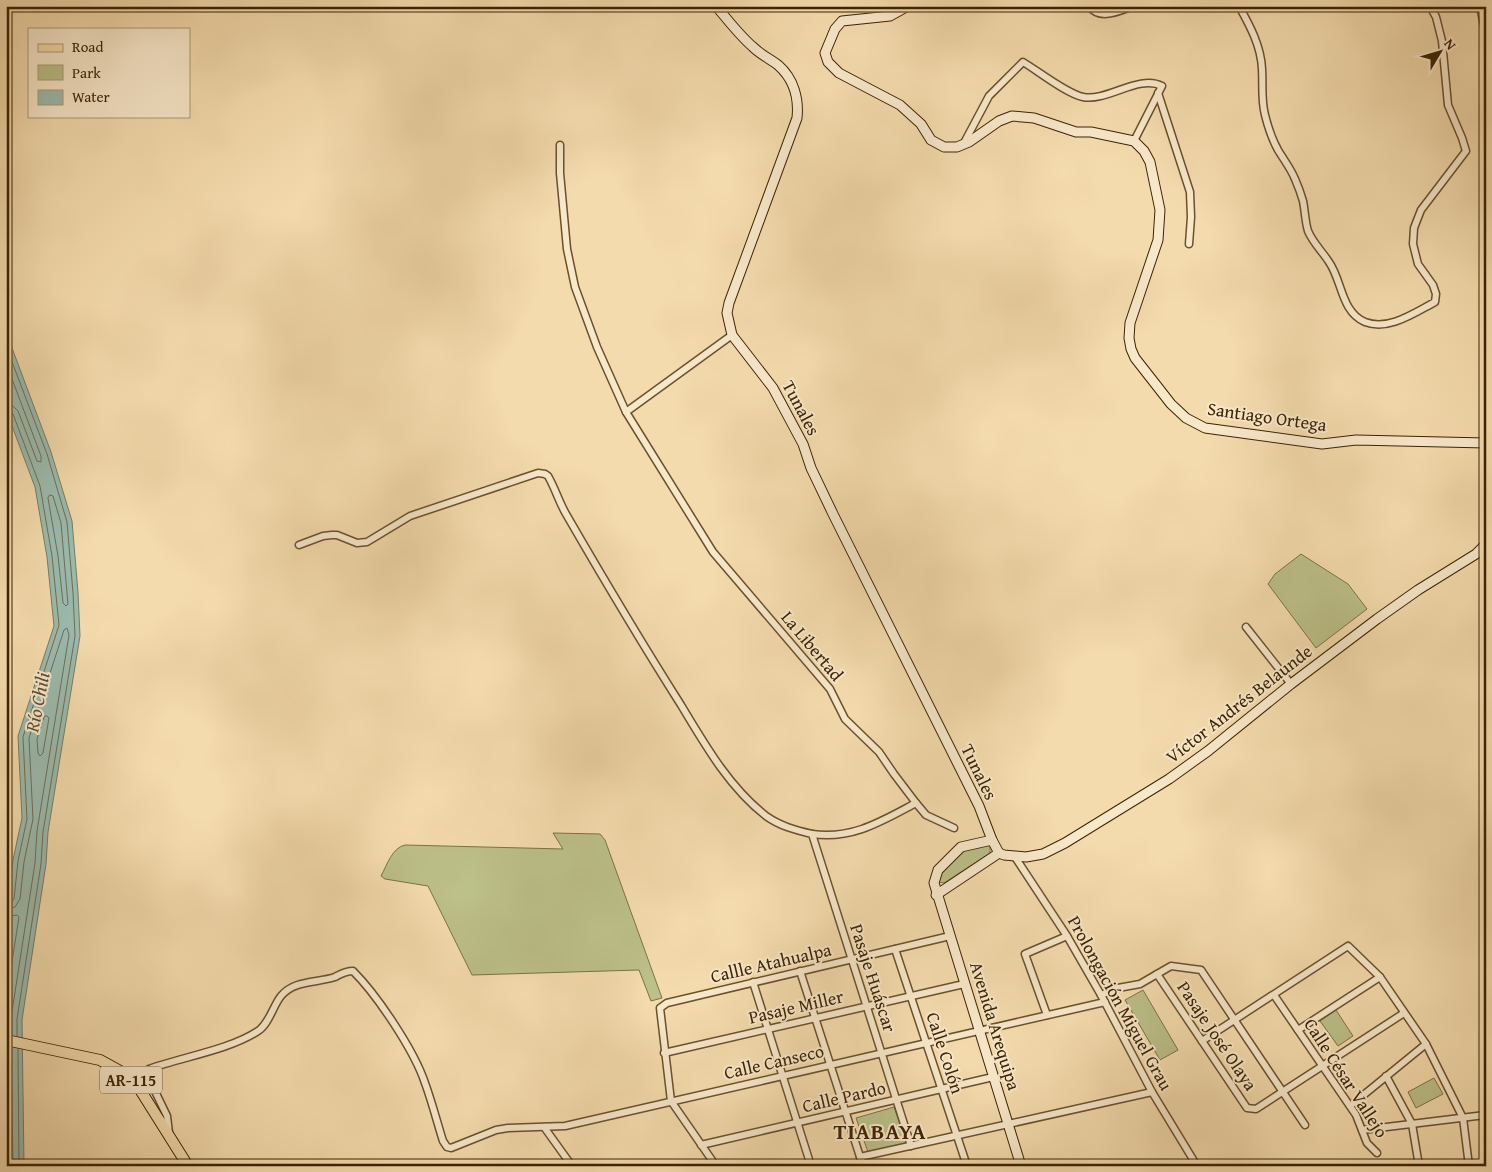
<svg xmlns="http://www.w3.org/2000/svg" width="1492" height="1172" viewBox="0 0 1492 1172" font-family="'Gentium Book Plus',serif">
<style>
.green{fill:#bcc089;stroke:#7c7246}
.water{fill:#9cbbae;stroke:#757e6a}
.lines{fill:none;stroke-linecap:round;stroke-linejoin:round}
.shore{stroke:#6c6f58;stroke-width:1}
.street-casing{stroke:#69512e;stroke-width:9}
.secondary-casing{stroke:#3b2303;stroke-width:11}
.primary-casing{stroke:#3b2303;stroke-width:12}
.street{stroke:#f8e8ca;stroke-width:6}
.secondary{stroke:#f8e8ca;stroke-width:9}
.primary{stroke:#f4dbad;stroke-width:10}
.labels{text-anchor:middle;stroke-width:4;stroke-linejoin:round;paint-order:stroke}
.shield{fill:#f8e8ca;stroke:#745e3f;stroke-width:1}
.shield-label{font-size:16px;font-weight:bold;fill:#3b2303}
.street-label{font-size:18px;fill:#3b2303;stroke:#f8e8ca}
.water-label{font-size:19px;font-style:italic;fill:#585136;stroke:#f8e8ca}
.district-label{font-size:22px;font-weight:bold;letter-spacing:1px;fill:#3b2303;stroke:#f8e8ca}
</style>
<rect width="100%" height="100%" fill="#f4dbad"/>
<filter id="stains"><feTurbulence type="fractalNoise" baseFrequency=".004" numOctaves="4"/><feColorMatrix values="0 0 0 0 .2 0 0 0 0 .09 0 0 0 0 .02 0 0 0 .5 -.17"/></filter>
<radialGradient id="worn" r=".72"><stop offset=".6" stop-color="#630" stop-opacity="0"/><stop offset="1" stop-color="#630" stop-opacity=".3"/></radialGradient>
<!-- green -->
<g class="green">
<polygon points="1301,554 1348,584 1367,609 1316,648 1268,584 1275,574"/>
<path d="M553,833L600,834L605,840L662,998L651,1001L639,970L472,975L428,886L385,879L381,876C387,865 392,848 405,845L563,849Z"/>
<polygon points="988,843 990,846 990,853 944,883 938,882 938,875 959,851"/>
<polygon points="1143,990 1178,1050 1160,1060 1125,1000"/>
<polygon points="1336,1010 1353,1036 1338,1046 1320,1021"/>
<polygon points="1434,1078 1443,1094 1416,1108 1408,1092"/>
<polygon points="894,1107 907,1145 869,1155 856,1118"/>
</g>
<!-- water -->
<polygon class="water" points="6,332 51,452 72,521 78,592 80,636 48,832 46,864 22,1020 24,1166 6,1166 6,918 13,860 22,818 18,736 54,626 47,557 35,487 6,410"/>
<g class="lines">
<!-- shore -->
<g class="shore">
<polyline points="6,346 47,454 67,522 73,593 75,636 43,832 41,864 17,1019 17,1036"/>
<polyline points="6,363 41,456 41,462 37,461 18,411 13,406 6,404"/>
<polyline points="6,411 10,411 13,414 40,486 52,556 59,625 23,737 27,819 18,861 14,899 11,903 6,903"/>
<polygon points="50,495 53,496 61,523 67,593 68,604 66,606 63,603 58,556 48,498"/>
<polygon points="47,716 49,718 43,753 40,756 38,753 37,739 44,717"/>
<polyline points="6,910 15,907 20,899 24,862 33,819 29,738 64,630 67,628 69,635 37,831 35,863 11,1018 11,1035"/>
<polyline points="6,917 17,915 19,917 6,1000"/>
<polyline points="11,1048 13,1166"/>
<polyline points="18,1049 19,1166"/>
</g>
<defs>
<g id="street">
<path d="M1089,6C1100,21 1119,11 1134,6"/>
<path d="M1239,6C1250,26 1261,46 1262,69C1263,85 1261,100 1265,115C1268,127 1272,139 1278,150C1284,160 1291,169 1295,179C1298,186 1301,194 1303,201C1305,211 1305,221 1308,231C1313,243 1322,251 1329,262C1342,280 1341,312 1365,322C1389,331 1414,313 1435,302L1436,294L1433,285L1418,264L1413,244L1414,228L1421,210L1466,151L1462,138L1448,105L1442,41L1436,17L1430,6"/>
<polyline points="1480,6 1486,35"/>
<polyline points="1158,93 1190,192 1191,217 1189,244"/>
<path d="M964,143L989,96L1023,62C1038,71 1067,94 1083,97C1107,102 1139,74 1162,86L1134,141"/>
<path d="M560,145V173L567,249L575,287L597,347L626,412L713,552L830,689L845,719L879,752L894,774L916,803C882,821 852,840 812,834"/>
<polyline points="626,412 732,335"/>
<path d="M299,545L323,536L332,535H337L357,543L367,542L410,516L538,473L545,474L548,476C555,488 559,502 566,514C603,578 641,642 681,705C705,745 729,787 766,816C780,826 795,830 812,834L911,1146"/>
<polyline points="1246,627 1291,684"/>
<polyline points="916,803 926,815 954,828"/>
<polyline points="1015,857 1067,936 1101,995 1152,1092 1197,1166"/>
<polyline points="895,949 967,1166"/>
<polyline points="800,971 863,1166"/>
<polyline points="1157,974 1247,1108 1256,1109 1404,1013"/>
<polyline points="753,982 811,1166"/>
<polyline points="1101,995 1118,988 1140,984 1171,966 1201,970 1305,1125"/>
<polyline points="1274,995 1356,1115 1367,1143 1377,1153"/>
<polyline points="1047,1015 1025,954 1067,936"/>
<polyline points="1298,1030 1380,977"/>
<polyline points="1202,1041 1348,946 1380,977 1426,1044 1463,1118 1469,1166"/>
<polyline points="664,1053 964,984"/>
<polyline points="1386,1076 1412,1124 1419,1166"/>
<polyline points="1350,1106 1426,1044"/>
<polyline points="544,1127 572,1166"/>
<polyline points="1362,1130 1485,1115"/>
<path d="M169,1133L167,1116L153,1087L149,1069C182,1057 229,1050 258,1031C269,1024 273,1006 281,996C294,980 317,983 335,977C341,974 345,971 353,971C377,995 414,1050 425,1083C432,1102 437,1122 443,1141L447,1147L451,1148L496,1130L508,1128L565,1126L1105,1002"/>
<polyline points="701,1145 993,1077"/>
<polyline points="860,1157 1152,1092"/>
<polyline points="716,1166 671,1101 660,1008 667,1003 950,936"/>
</g>
<g id="secondary">
<path d="M716,6C728,20 739,35 753,47C760,54 770,59 778,65C794,79 799,99 797,118L729,303L727,313L732,335L773,388L803,444L811,468L833,514L979,806L992,840L999,853"/>
<polyline points="908,6 890,16 842,21 835,29 825,53 828,62 839,73 900,105 921,124 931,140 944,147 957,147 969,142 999,121 1012,116 1034,118 1076,132 1091,132 1134,141 1144,151 1150,162 1160,210 1158,240 1130,323 1129,338 1131,349 1135,358 1171,404 1186,418 1205,428 1322,444 1356,440 1486,443"/>
<polyline points="992,840 961,847 938,870 934,883 1021,1166"/>
<polyline points="999,853 1004,855 1026,857 1043,854 1065,843 1169,779 1208,751 1291,684 1377,619 1418,590 1476,554 1486,544"/>
<polyline points="936,895 999,853"/>
</g>
<polyline id="primary" points="6,1040 100,1060 120,1071 139,1088 188,1166"/>
</defs>
<!-- street casing -->
<use href="#street" class="street-casing"/>
<!-- secondary casing -->
<use href="#secondary" class="secondary-casing"/>
<!-- primary casing -->
<use href="#primary" class="primary-casing"/>
<!-- street -->
<use href="#street" class="street"/>
<!-- secondary -->
<use href="#secondary" class="secondary"/>
<!-- primary -->
<use href="#primary" class="primary"/>
</g>
<g class="labels">
<!-- shield labels -->
<rect class="shield" x="100" y="1066.5" width="62" height="27" rx="4"/>
<g class="shield-label">
<text x="131" y="1086">AR-115</text>
</g>
<!-- street labels -->
<g class="street-label">
<text transform="translate(801 408) rotate(62)" y="6">Tunales</text>
<text transform="translate(1267 417) rotate(8)" y="6">Santiago Ortega</text>
<text transform="translate(812 646) rotate(50)" y="6">La Libertad</text>
<text transform="translate(1239 704) rotate(-38)" y="6">Víctor Andrés Belaunde</text>
<text transform="translate(979 772) rotate(64)" y="6">Tunales</text>
<text transform="translate(771 963) rotate(-13)" y="6">Callle Atahualpa</text>
<text transform="translate(873 978) rotate(72)" y="6">Pasaje Huáscar</text>
<text transform="translate(1120 1003) rotate(61)" y="6">Prolongación Miguel Grau</text>
<text transform="translate(796 1007) rotate(-13)" y="6">Pasaje Miller</text>
<text transform="translate(995 1026) rotate(73)" y="6">Avenida Arequipa</text>
<text transform="translate(1217 1036) rotate(56)" y="6">Pasaje José Olaya</text>
<text transform="translate(945 1053) rotate(72)" y="6">Calle Colón</text>
<text transform="translate(774 1062) rotate(-13)" y="6">Calle Canseco</text>
<text transform="translate(1346 1078) rotate(57)" y="6">Calle César Vallejo</text>
<text transform="translate(844 1097) rotate(-13)" y="6">Calle Pardo</text>
</g>
<!-- water labels -->
<g class="water-label">
<text transform="translate(37 702) rotate(-79)" y="7">Río Chili</text>
</g>
<!-- district labels -->
<g class="district-label">
<text x="880" y="1139">TIABAYA</text>
</g>
</g>
<!-- margin -->
<rect width="1492" height="1172" fill="none" stroke="#f4dbad" stroke-width="25"/>
<rect x="8" y="8" width="1477" height="1157" fill="none" stroke="#3b2303" stroke-width="2.5"/>
<rect x="12" y="12" width="1467" height="1147" fill="none" stroke="#3b2303"/>
<!-- legend -->
<rect x="28" y="28" width="162" height="90" fill="#f8e8ca" stroke="#ac997a"/>
<rect x="38" y="44" width="25" height="8" fill="#f4dbad" stroke="#ac997a"/>
<text x="72" y="52" font-size="15" fill="#3b2303">Road</text>
<rect x="38" y="65" width="25" height="15" fill="#bcc089" stroke="#ac997a"/>
<text x="72" y="78" font-size="15" fill="#3b2303">Park</text>
<rect x="38" y="90" width="25" height="15" fill="#9cbbae" stroke="#ac997a"/>
<text x="72" y="102" font-size="15" fill="#3b2303">Water</text>
<!-- north arrow -->
<g transform="translate(1440 52) rotate(52)" stroke="#f8e8ca" stroke-width="4" paint-order="stroke">
<path d="M0-4L9 19L0 12L-9 19Z" fill="#3b2303"/>
<text y="-8" font-size="14" font-weight="bold" text-anchor="middle" fill="#3b2303">N</text>
</g>
<rect width="100%" height="100%" filter="url(#stains)"/>
<rect width="100%" height="100%" fill="url(#worn)"/>
</svg>
